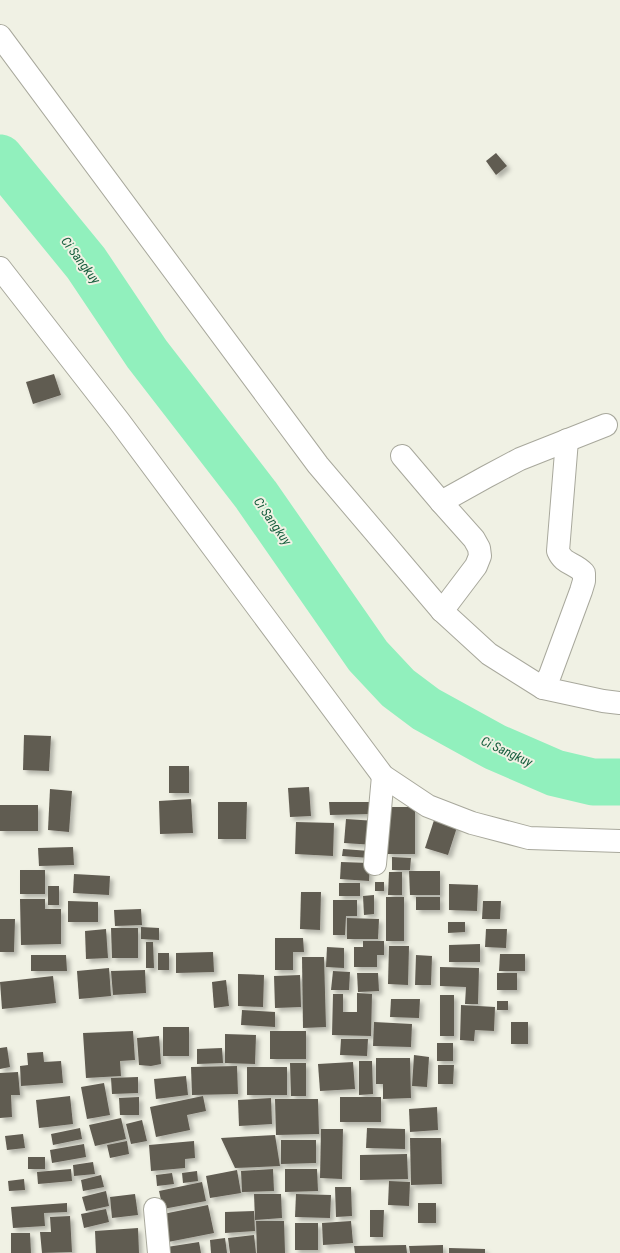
<svg xmlns="http://www.w3.org/2000/svg" width="620" height="1253" viewBox="0 0 620 1253" font-family="'Roboto Condensed',sans-serif">
<style>
.lines{fill:none;stroke-linecap:round;stroke-linejoin:round}
.river{stroke:#91f0bd;stroke-width:47}
.building{fill:#605b51;filter:url(#shadow)}
.minor-casing{stroke:#a8a89c;stroke-width:24}
.minor{stroke:#fff;stroke-width:22}
.labels{text-anchor:middle;stroke-width:4;stroke-linejoin:round;paint-order:stroke}
.water-label{font-size:13px;font-style:italic;fill:#175e3e;stroke:#f0f1e4}
</style>
<defs>
<filter id="shadow"><feDropShadow dx="3.5" dy="3.5" stdDeviation="2" flood-color="#0004"/></filter>
</defs>
<rect width="100%" height="100%" fill="#f0f1e4"/>
<g class="lines">
<!-- river -->
<polyline class="river" points="0,158 86,263 147,354 256,495 368,656 398,688 426,709 495,747 555,773 593,782 620,782"/>
</g>
<!-- building -->
<g class="building">
<polygon points="496,153 507,166 496,175 486,161"/>
<polygon points="54,374 61,395 33,404 26,382"/>
<polygon points="24,735 51,736 49,771 23,770"/>
<rect x="169" y="766" width="20" height="27"/>
<polygon points="309,787 311,816 290,817 288,788"/>
<polygon points="50,789 72,791 69,832 48,830"/>
<polygon points="191,799 193,833 160,834 159,801"/>
<polygon points="218,802 247,802 246,839 218,839"/>
<polygon points="329,802 371,802 372,814 330,815"/>
<rect x="0" y="805" width="38" height="26"/>
<rect x="387" y="807" width="28" height="47"/>
<polygon points="436,814 459,821 448,855 425,848"/>
<polygon points="346,819 376,821 375,845 344,843"/>
<polygon points="296,822 334,823 333,856 295,854"/>
<polygon points="73,847 74,865 39,866 38,848"/>
<polygon points="343,849 370,851 370,858 342,856"/>
<polygon points="392,857 411,858 410,870 392,870"/>
<polygon points="341,862 370,863 369,881 340,879"/>
<rect x="20" y="870" width="25" height="24"/>
<polygon points="409,871 440,871 440,895 410,895"/>
<polygon points="389,872 402,872 402,895 388,895"/>
<polygon points="74,874 110,876 109,895 73,893"/>
<rect x="375" y="882" width="9" height="9"/>
<rect x="339" y="883" width="21" height="13"/>
<polygon points="449,884 478,885 477,911 449,910"/>
<rect x="48" y="886" width="11" height="19"/>
<polygon points="301,892 321,892 320,930 300,929"/>
<polygon points="374,895 374,914 364,915 363,896"/>
<rect x="386" y="897" width="18" height="44"/>
<rect x="416" y="897" width="24" height="13"/>
<polygon points="20,899 45,899 45,909 61,909 61,944 21,945"/>
<polygon points="333,900 357,900 357,916 346,916 345,935 333,935"/>
<polygon points="68,901 98,902 98,922 68,922"/>
<polygon points="483,901 501,901 500,919 482,919"/>
<polygon points="141,909 142,925 115,926 114,910"/>
<polygon points="347,918 379,919 378,939 347,939"/>
<polygon points="0,919 15,919 14,952 0,952"/>
<polygon points="448,922 465,922 465,932 448,933"/>
<polygon points="141,927 159,928 159,940 141,939"/>
<polygon points="111,928 138,928 138,958 112,958"/>
<polygon points="106,929 108,958 86,959 85,931"/>
<polygon points="486,929 507,929 506,948 485,947"/>
<polygon points="275,938 303,938 304,952 293,952 293,970 275,970"/>
<polygon points="363,941 384,941 384,955 377,955 377,967 354,967 354,947 363,947"/>
<polygon points="146,942 153,942 154,968 146,968"/>
<polygon points="480,944 480,962 449,962 449,945"/>
<polygon points="389,946 409,946 408,985 388,984"/>
<polygon points="327,947 344,948 344,968 326,967"/>
<polygon points="213,952 214,972 176,973 176,953"/>
<rect x="158" y="953" width="11" height="17"/>
<polygon points="500,954 525,954 525,971 499,971"/>
<polygon points="31,955 66,955 67,971 31,971"/>
<polygon points="416,955 432,956 431,985 415,985"/>
<polygon points="302,957 324,957 326,1027 303,1028"/>
<polygon points="440,967 479,968 478,1004 465,1004 466,987 440,986"/>
<polygon points="109,968 111,996 79,999 77,971"/>
<polygon points="145,970 146,993 113,995 111,971"/>
<polygon points="333,971 350,972 349,990 331,990"/>
<polygon points="357,973 378,973 379,991 358,992"/>
<rect x="497" y="973" width="20" height="17"/>
<polygon points="238,974 264,975 263,1007 238,1006"/>
<polygon points="300,975 301,1007 275,1008 274,976"/>
<polygon points="53,976 56,1003 2,1009 0,982"/>
<polygon points="226,980 229,1006 214,1008 212,982"/>
<polygon points="357,993 372,994 371,1036 332,1035 333,994 343,994 343,1012 357,1012"/>
<rect x="440" y="995" width="14" height="41"/>
<polygon points="391,999 420,999 419,1018 390,1017"/>
<rect x="497" y="1001" width="11" height="9"/>
<polygon points="461,1005 495,1007 494,1031 475,1030 474,1041 460,1040"/>
<polygon points="242,1010 275,1012 275,1027 241,1025"/>
<polygon points="374,1022 412,1024 411,1047 373,1046"/>
<rect x="511" y="1022" width="17" height="22"/>
<rect x="163" y="1027" width="26" height="29"/>
<polygon points="133,1031 135,1060 120,1061 121,1076 86,1078 83,1033"/>
<rect x="270" y="1031" width="36" height="28"/>
<polygon points="225,1034 256,1035 255,1064 225,1063"/>
<polygon points="159,1036 161,1064 151,1066 139,1065 137,1038"/>
<polygon points="341,1039 368,1039 367,1056 340,1055"/>
<rect x="437" y="1043" width="16" height="18"/>
<polygon points="7,1047 10,1067 0,1069 0,1048"/>
<polygon points="222,1048 223,1063 197,1064 197,1049"/>
<polygon points="43,1052 44,1062 61,1061 63,1083 21,1086 20,1066 28,1065 27,1053"/>
<polygon points="414,1055 429,1057 427,1087 412,1086"/>
<polygon points="376,1058 410,1058 411,1098 383,1099 383,1084 376,1084"/>
<polygon points="359,1061 372,1061 373,1094 359,1095"/>
<polygon points="353,1062 355,1089 320,1091 318,1064"/>
<polygon points="290,1063 306,1063 306,1096 291,1096"/>
<polygon points="438,1065 454,1065 453,1084 438,1084"/>
<polygon points="237,1066 238,1094 192,1095 191,1067"/>
<rect x="247" y="1067" width="40" height="28"/>
<polygon points="18,1072 20,1095 11,1095 12,1117 0,1118 0,1073"/>
<polygon points="186,1076 188,1095 156,1099 154,1079"/>
<polygon points="138,1077 138,1093 112,1094 111,1078"/>
<polygon points="104,1083 110,1115 87,1119 81,1087"/>
<polygon points="70,1096 73,1124 39,1128 36,1100"/>
<polygon points="203,1096 206,1111 187,1115 190,1130 156,1137 150,1107"/>
<polygon points="139,1097 139,1115 120,1115 119,1098"/>
<rect x="340" y="1097" width="41" height="25"/>
<polygon points="271,1098 272,1124 239,1126 238,1100"/>
<polygon points="275,1099 318,1099 319,1134 276,1135"/>
<polygon points="437,1107 438,1130 410,1132 409,1109"/>
<polygon points="121,1118 126,1139 95,1146 89,1125"/>
<polygon points="142,1120 147,1141 131,1144 126,1124"/>
<polygon points="80,1128 82,1139 53,1145 51,1134"/>
<polygon points="367,1128 405,1129 405,1149 366,1148"/>
<polygon points="321,1129 343,1129 342,1179 320,1178"/>
<polygon points="23,1134 25,1148 7,1150 5,1136"/>
<polygon points="275,1135 280,1166 235,1168 221,1138"/>
<polygon points="410,1138 441,1138 442,1184 411,1185"/>
<polygon points="281,1140 316,1140 316,1163 281,1164"/>
<polygon points="127,1141 129,1154 110,1158 107,1145"/>
<polygon points="194,1141 195,1158 185,1159 185,1168 151,1171 149,1145"/>
<polygon points="84,1144 86,1157 52,1163 50,1150"/>
<polygon points="407,1154 408,1179 360,1180 360,1155"/>
<rect x="28" y="1157" width="17" height="12"/>
<polygon points="93,1162 95,1174 74,1176 73,1165"/>
<polygon points="71,1169 72,1181 38,1184 37,1172"/>
<polygon points="273,1169 274,1191 242,1192 241,1171"/>
<polygon points="285,1169 317,1169 318,1191 285,1192"/>
<polygon points="237,1170 241,1193 210,1198 206,1176"/>
<polygon points="197,1171 198,1181 183,1183 182,1173"/>
<polygon points="172,1173 174,1184 157,1186 156,1175"/>
<polygon points="101,1175 104,1187 83,1191 81,1180"/>
<polygon points="24,1179 25,1190 9,1191 8,1181"/>
<polygon points="389,1181 410,1182 409,1206 388,1205"/>
<polygon points="202,1182 206,1201 163,1209 159,1191"/>
<polygon points="335,1187 351,1187 352,1216 336,1217"/>
<polygon points="106,1191 109,1206 86,1211 82,1197"/>
<polygon points="135,1194 138,1215 112,1218 110,1197"/>
<polygon points="254,1194 281,1194 282,1218 255,1220"/>
<polygon points="296,1194 331,1195 330,1218 295,1217"/>
<polygon points="67,1203 67,1212 44,1213 45,1226 13,1228 11,1207"/>
<rect x="418" y="1203" width="18" height="20"/>
<polygon points="208,1205 214,1233 168,1242 163,1214"/>
<polygon points="106,1209 109,1222 84,1228 81,1214"/>
<polygon points="370,1210 384,1210 383,1237 370,1237"/>
<polygon points="254,1211 255,1231 225,1233 225,1212"/>
<polygon points="70,1216 72,1252 42,1253 40,1232 51,1232 50,1217"/>
<polygon points="256,1221 284,1221 285,1253 257,1253"/>
<polygon points="351,1221 353,1243 323,1245 322,1223"/>
<rect x="295" y="1223" width="23" height="27"/>
<polygon points="138,1228 139,1253 96,1253 95,1231"/>
<polygon points="11,1233 30,1233 31,1253 11,1253"/>
<polygon points="254,1235 256,1253 230,1253 228,1238"/>
<polygon points="225,1238 227,1253 211,1253 210,1240"/>
<polygon points="199,1242 201,1253 168,1253 167,1247"/>
<polygon points="406,1245 407,1253 355,1253 354,1246"/>
<polygon points="443,1245 443,1253 410,1253 409,1246"/>
<polygon points="449,1248 485,1249 485,1253 449,1253"/>
</g>
<g class="lines">
<defs>
<g id="minor">
<polyline points="0,36 318,465 442,611 489,654 543,688 603,701 620,703"/>
<polyline points="0,268 119,421 383,776 428,806 472,823 529,838 620,841"/>
<polyline points="402,456 441,502"/>
<polyline points="442,611 476,566 480,556 479,548 474,539 441,502 486,477 520,459 606,425"/>
<path d="M543,688L550,675L581,591L584,581V573C574,562 564,565 558,551L567,440"/>
<polyline points="375,864 383,776"/>
<polyline points="155,1209 159,1253"/>
</g>
</defs>
<!-- minor casing -->
<use href="#minor" class="minor-casing"/>
<!-- minor -->
<use href="#minor" class="minor"/>
</g>
<g class="labels">
<!-- water labels -->
<g class="water-label">
<text transform="translate(81 260) rotate(53)" y="5">Ci Sangkuy</text>
<text transform="translate(273 521) rotate(55)" y="5">Ci Sangkuy</text>
<text transform="translate(507 751) rotate(25)" y="5">Ci Sangkuy</text>
</g>
</g>
</svg>
